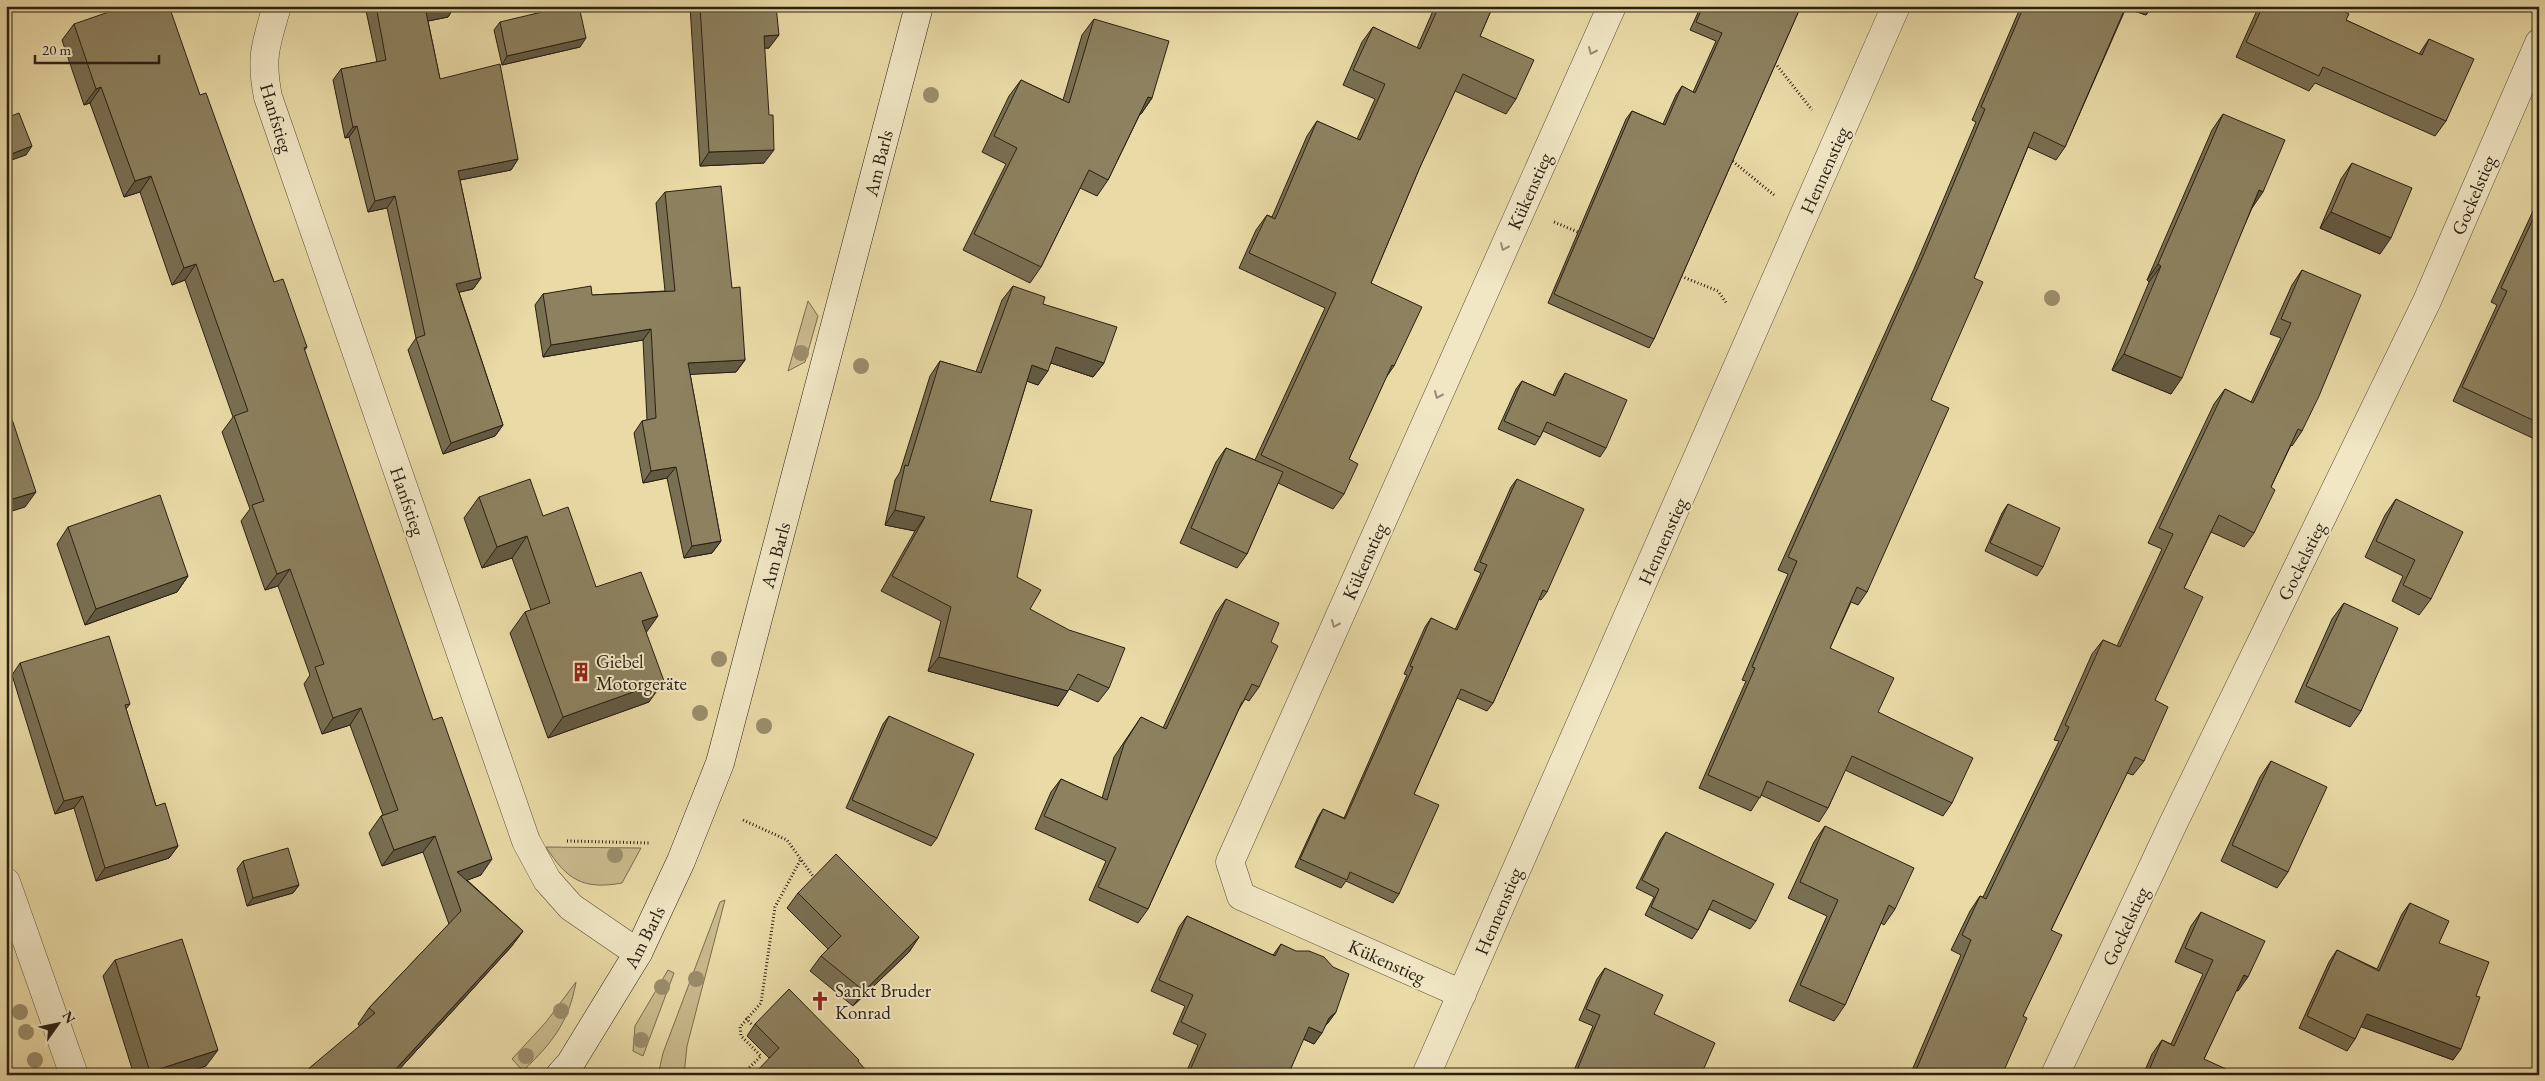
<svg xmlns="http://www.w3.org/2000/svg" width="2545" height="1081" viewBox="0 0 2545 1081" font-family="'EB Garamond',serif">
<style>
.green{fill:#c9ba8d;stroke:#7a6d50}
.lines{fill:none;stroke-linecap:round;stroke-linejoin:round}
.street-casing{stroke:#5a4e38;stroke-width:29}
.secondary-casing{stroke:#2a2013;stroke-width:29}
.path{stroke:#2a2013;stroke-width:3;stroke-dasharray:1 2.5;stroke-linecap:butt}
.street{stroke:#f1e7c5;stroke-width:28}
.secondary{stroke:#f1e7c5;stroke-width:28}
.tree{fill:#9a8d6a}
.wall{fill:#796f52;stroke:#2a2013}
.shaded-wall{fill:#635a42;stroke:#2a2013}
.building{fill:#8d815f;stroke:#2a2013}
.oneway{stroke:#978d75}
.labels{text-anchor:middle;stroke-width:4;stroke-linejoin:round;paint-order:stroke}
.street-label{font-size:19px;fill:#2a2013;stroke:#f1e7c5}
.poi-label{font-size:19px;fill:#2a2013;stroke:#f1e7c5;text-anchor:start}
</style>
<rect width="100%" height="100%" fill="#e9daa6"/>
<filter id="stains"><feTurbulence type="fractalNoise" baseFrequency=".004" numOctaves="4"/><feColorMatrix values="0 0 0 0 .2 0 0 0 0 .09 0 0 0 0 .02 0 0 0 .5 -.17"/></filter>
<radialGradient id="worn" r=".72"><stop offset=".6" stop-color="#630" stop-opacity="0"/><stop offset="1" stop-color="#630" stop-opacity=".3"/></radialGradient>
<!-- green -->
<g class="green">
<polygon points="808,301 818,316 805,362 788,371"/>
<path d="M546,847L641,848L622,883C583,890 567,880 546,847Z"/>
<polygon points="725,900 687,1046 684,1075 658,1075 663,1053 720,902"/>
<polygon points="668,970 674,973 643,1056 633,1051 635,1026"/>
<path d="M576,982C569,1022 552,1043 523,1071L512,1059L546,1022Z"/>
</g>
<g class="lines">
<defs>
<g id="street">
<path d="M277,6C266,44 260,57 268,97L526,841L547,880L571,907L638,953"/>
<polyline points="6,882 74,1075"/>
<polyline points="1462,994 1241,896 1230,862 1612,6"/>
<polyline points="1426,1075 1896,6"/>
<polyline points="2055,1075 2172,826 2427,301 2539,43"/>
</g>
<polyline id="secondary" points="560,1075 570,1064 638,953 681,861 720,763 919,6"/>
</defs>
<!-- street casing -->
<use href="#street" class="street-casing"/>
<!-- secondary casing -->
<use href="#secondary" class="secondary-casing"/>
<!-- path -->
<g class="path">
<polyline points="1775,63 1812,110"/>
<polyline points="1730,159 1774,195"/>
<polyline points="1554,222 1580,233"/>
<polyline points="1678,275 1718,291 1727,304"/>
<polyline points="743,820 787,840 815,879"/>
<polyline points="567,841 650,843"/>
<polyline points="746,1018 752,1025"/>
<polyline points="742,1075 761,1056 741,1036 740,1027 761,1003 775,907 801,859"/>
</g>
<!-- street -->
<use href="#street" class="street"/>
<!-- secondary -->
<use href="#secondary" class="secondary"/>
</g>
<!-- trees -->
<g class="tree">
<circle cx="931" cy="95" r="8"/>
<circle cx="2052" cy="298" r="8"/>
<circle cx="801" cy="353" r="8"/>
<circle cx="861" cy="366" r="8"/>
<circle cx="719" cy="659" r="8"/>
<circle cx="700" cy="713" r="8"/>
<circle cx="764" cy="726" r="8"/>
<circle cx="615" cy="855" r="8"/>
<circle cx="696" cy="979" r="8"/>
<circle cx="662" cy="987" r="8"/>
<circle cx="561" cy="1011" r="8"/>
<circle cx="20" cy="1012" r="8"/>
<circle cx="26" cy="1032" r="8"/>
<circle cx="641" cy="1040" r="8"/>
<circle cx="526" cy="1056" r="8"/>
<circle cx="35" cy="1060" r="8"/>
</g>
<!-- wall -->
<g class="wall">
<polygon points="365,6 455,6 448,17 428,21 440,79 518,159 511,170 460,180 481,278 473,289 459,292 503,425 495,436 443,454 408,350 416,338 387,208 368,212 349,137 345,138 333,80 341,69 377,62"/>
<polygon points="690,6 776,6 769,48 764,48 764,163 700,166"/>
<polygon points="1435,6 1493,6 1480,36 1516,99 1506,114 1455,91 1420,167 1371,283 1394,366 1385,379 1349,459 1344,494 1333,509 1278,483 1247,554 1237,568 1180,543 1216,462 1226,448 1255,460 1325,308 1239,268 1256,230 1267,215 1272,217 1307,136 1317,121 1357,139 1375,99 1343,85 1362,42 1373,27 1417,48"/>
<polygon points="1701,6 1801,6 1654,339 1649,348 1548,303 1626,119 1632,111 1663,124 1676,95 1682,86 1693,92 1716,41 1690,30"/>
<polygon points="2021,6 2152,6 2146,15 2126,8 2065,147 2056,160 2028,147 1974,278 1931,400 1867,592 1858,605 1851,602 1830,648 1878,712 1952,803 1943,816 1845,770 1828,808 1819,822 1761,795 1751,811 1699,788 1746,681 1742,680 1788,574 1778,570 1914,269 1976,122 1972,120"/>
<polygon points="2259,6 2333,6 2346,20 2419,54 2429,39 2446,121 2435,136 2315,83 2309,91 2236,57"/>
<polygon points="1094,19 1152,98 1141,114 1140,114 1108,180 1097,196 1080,188 1041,267 1030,283 963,250 1006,164 982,152 1009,96 1021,80 1063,100 1082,35"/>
<polygon points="500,22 580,47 502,65 494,30"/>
<polygon points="74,24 200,95 274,282 307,347 304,351 481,875 467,880 523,931 511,947 395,1074 358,1024 369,1008 449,924 423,852 382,866 369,833 381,816 383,815 350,725 322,734 304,684 310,675 278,586 265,590 241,521 250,509 222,432 233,417 185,280 172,285 140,192 124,197 90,103 84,105 62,40"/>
<polygon points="2223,114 2252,208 2171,394 2112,370 2149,282 2147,280 2212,130"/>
<polygon points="2352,163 2380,254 2320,228 2341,179"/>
<polygon points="665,192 732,288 745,360 736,372 690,374 721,541 712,553 684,558 667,478 643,483 634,433 642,421 647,420 643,340 543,357 535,305 543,294 592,295 665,291 656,203"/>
<polygon points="2539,198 2539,441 2453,401 2497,305 2491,302"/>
<polygon points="2302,270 2302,431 2292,446 2291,445 2271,487 2254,533 2244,547 2211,532 2184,588 2155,700 2144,761 2133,775 2127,773 2051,930 2023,1016 2002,1075 1910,1075 1961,955 1951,950 1970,911 1980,896 1983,897 2059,741 2054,740 2092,654 2103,640 2117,646 2162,549 2148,543 2214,404 2225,389 2251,402 2281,338 2270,334 2292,285"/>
<polygon points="1013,286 1043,304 1104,363 1093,377 1051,363 1038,385 1027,381 990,501 1017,577 1030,609 1109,688 1098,702 1069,689 1058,706 928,671 941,621 881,591 915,531 885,525 895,480 900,472 930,376 940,361 976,372 1002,300"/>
<polygon points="1565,373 1606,448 1600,457 1543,431 1540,437 1535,445 1498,429 1516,389 1522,381 1553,395 1559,382"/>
<polygon points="1517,479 1547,592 1541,600 1539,599 1493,703 1487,711 1457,698 1414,794 1399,894 1393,903 1346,881 1341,888 1295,867 1318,817 1323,809 1344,818 1407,675 1404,674 1425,627 1431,618 1455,630 1481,573 1474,570 1511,487"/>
<polygon points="479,497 543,516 596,587 646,633 649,702 548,738 510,633 525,612 531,610 512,558 482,568 464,518"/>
<polygon points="2396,499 2431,599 2419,615 2392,601 2403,576 2365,557 2385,515"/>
<polygon points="2008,504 2043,567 2037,576 1985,551 2002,513"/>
<polygon points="68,527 188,576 177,592 85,625 57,544"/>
<polygon points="1226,599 1271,642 1259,687 1249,701 1245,699 1238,711 1148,909 1138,923 1089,900 1106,861 1035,829 1051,792 1061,779 1102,798 1114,757 1141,717 1163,728 1216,613"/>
<polygon points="2344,603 2361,711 2350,727 2295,702 2332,619"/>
<polygon points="20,663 130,704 126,709 156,806 178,846 169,858 96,881 74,808 55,814 12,675"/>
<polygon points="889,716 937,838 931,846 846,808 883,724"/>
<polygon points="2271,761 2288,872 2277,888 2221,861 2260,777"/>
<polygon points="1825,826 1895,909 1884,925 1881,923 1845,1005 1834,1021 1789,1001 1827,916 1788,898 1814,842"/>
<polygon points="1666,832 1756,921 1750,929 1709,909 1698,930 1692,939 1645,915 1654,897 1636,888 1660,840"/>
<polygon points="243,861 299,885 293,893 247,906 237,869"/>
<polygon points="798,893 919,937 909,952 853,1006 810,971 821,956 828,949 787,908"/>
<polygon points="2410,903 2439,943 2453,1060 2361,1026 2355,1039 2347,1051 2299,1028 2329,962 2337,950 2377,969 2402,914"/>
<polygon points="2201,912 2238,991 2236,990 2204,1059 2226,1075 2143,1075 2152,1054 2162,1040 2171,1044 2203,974 2175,962 2191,926"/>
<polygon points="1187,916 1273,955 1281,944 1336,1012 1326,1025 1314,1044 1303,1039 1288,1075 1185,1075 1198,1045 1173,1034 1185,1006 1151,991 1179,927"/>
<polygon points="115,960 206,1066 180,1075 134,1075 103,976"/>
<polygon points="1605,968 1654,1014 1701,1075 1572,1075 1593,1026 1579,1020 1597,979"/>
<polygon points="755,1024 858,1061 769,1058 747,1036"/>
</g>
<!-- shaded-wall -->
<g class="shaded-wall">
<polygon points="453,6 455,6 448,17 418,23 426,12"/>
<polygon points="1101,6 1117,6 1115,10"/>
<polygon points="2123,6 2152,6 2146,15 2123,7"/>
<polygon points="779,35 769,48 754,49 764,36"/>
<polygon points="586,38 580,47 502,65 507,56"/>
<polygon points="101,87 90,103 84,105 96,89"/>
<polygon points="1148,97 1152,98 1141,114 1137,113"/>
<polygon points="357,126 349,137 345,138 353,127"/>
<polygon points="32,146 26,155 6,162 6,156"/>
<polygon points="774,150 764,163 700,166 709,152"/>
<polygon points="518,159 511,170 450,182 458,171"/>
<polygon points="151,176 140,192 124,197 135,181"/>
<polygon points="2259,190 2263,192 2252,208"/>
<polygon points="395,196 387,208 368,212 375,201"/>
<polygon points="2331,212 2391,238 2380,254 2320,228"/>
<polygon points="196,264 185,280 172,285 184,268"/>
<polygon points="2158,264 2161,266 2149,282 2147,280"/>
<polygon points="481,278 473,289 448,295 456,284"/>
<polygon points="651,329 643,340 543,357 551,345"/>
<polygon points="1056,347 1104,363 1093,377 1045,361"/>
<polygon points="2124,354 2182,378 2171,394 2112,370"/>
<polygon points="745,360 736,372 680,375 688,363"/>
<polygon points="1032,365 1048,371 1038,385 1021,379"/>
<polygon points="11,375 6,382 6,377"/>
<polygon points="503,425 495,436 443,454 451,443"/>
<polygon points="676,467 667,478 643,483 651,471"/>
<polygon points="36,492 25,507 6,513 6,501"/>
<polygon points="895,510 925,517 915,531 885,525"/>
<polygon points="527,536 512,558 482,568 497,547"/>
<polygon points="721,541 712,553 684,558 692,546"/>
<polygon points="290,569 278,586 265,590 277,574"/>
<polygon points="188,576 177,592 85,625 96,609"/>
<polygon points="658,616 643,637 642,621"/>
<polygon points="939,657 1068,691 1058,706 928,671"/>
<polygon points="664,681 649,702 548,738 563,717"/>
<polygon points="361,708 350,725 322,734 333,718"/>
<polygon points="83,796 74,808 55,814 64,801"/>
<polygon points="435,836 423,852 382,866 394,850"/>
<polygon points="178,846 169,858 96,881 105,868"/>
<polygon points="492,859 481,875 452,886 457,872"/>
<polygon points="299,885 293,893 247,906 253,898"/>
<polygon points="523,931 511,947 394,1075 393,1072"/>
<polygon points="919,937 909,952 853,1006 864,991"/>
<polygon points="2244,975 2248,977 2238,991 2234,989"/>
<polygon points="1336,1012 1328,1023 1321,1029 1329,1018"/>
<polygon points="2367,1014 2461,1049 2453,1060 2359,1026"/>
<polygon points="1309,1027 1322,1033 1314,1044 1301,1038"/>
<polygon points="218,1050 206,1066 180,1075 147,1075 150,1072"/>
</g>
<!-- building -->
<g class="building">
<polygon points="126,6 169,6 200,95 206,93 274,282 283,279 307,347 304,348 433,720 442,717 492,859 457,872 523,931 393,1072 395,1075 301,1075 375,1013 369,1008 461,911 435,836 394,850 381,816 398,810 361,708 333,718 315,667 324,664 290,569 277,574 252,505 264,501 234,416 248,411 196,264 184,268 151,176 135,181 101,87 96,89 74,24"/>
<polygon points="376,6 453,6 426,12 440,79 500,64 518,159 458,171 481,278 456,284 503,425 451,443 416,338 425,335 395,196 375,201 357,126 353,127 341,69 386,60"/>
<polygon points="567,6 579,6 586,38 507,56 500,22"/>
<polygon points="700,6 776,6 779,35 764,36 769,115 773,115 774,150 709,152"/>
<polygon points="1439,6 1493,6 1480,36 1534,60 1516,99 1463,74 1420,167 1371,283 1422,307 1394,366 1392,365 1349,459 1358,464 1344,494 1261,455 1336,293 1249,253 1267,215 1275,219 1317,121 1360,140 1385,84 1353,70 1373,27 1420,49"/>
<polygon points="1703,6 1801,6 1654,339 1554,294 1632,111 1665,125 1682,86 1695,93 1722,33 1696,22"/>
<polygon points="2024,6 2126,6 2065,147 2034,132 1974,278 1983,282 1931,400 1949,408 1867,592 1857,587 1830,648 1894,678 1878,712 1973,758 1952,803 1852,756 1828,808 1767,781 1760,798 1708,775 1755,668 1752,667 1797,561 1788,557 1923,256 1985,109 1981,107"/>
<polygon points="2263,6 2333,6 2349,14 2346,20 2422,55 2429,39 2474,59 2446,121 2323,67 2319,76 2246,42"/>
<polygon points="1094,19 1169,41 1152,98 1148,97 1108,180 1089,170 1041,267 974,234 1017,148 994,136 1021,80 1069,103"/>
<polygon points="19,113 32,146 6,156 6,118"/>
<polygon points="2223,114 2285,140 2263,192 2259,190 2182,378 2124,354 2161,266 2158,264"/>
<polygon points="2352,163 2412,188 2391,238 2331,212"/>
<polygon points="721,186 732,288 740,287 745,360 688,363 721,541 692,546 676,467 651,471 642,421 656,418 651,329 551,345 543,294 591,286 592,295 675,291 665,192"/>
<polygon points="2539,206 2539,423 2462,387 2507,291 2501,288"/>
<polygon points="2302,270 2361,295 2319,396 2302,431 2298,429 2271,487 2275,490 2254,533 2219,515 2184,588 2203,597 2155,700 2168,707 2144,761 2135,757 2051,930 2062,935 2023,1016 2027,1018 2002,1075 1914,1075 1971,940 1962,935 1980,896 1986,899 2069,727 2065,725 2103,640 2120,647 2173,534 2159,528 2225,389 2253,403 2291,323 2281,319"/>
<polygon points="1013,286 1045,297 1043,304 1117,327 1104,363 1056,347 1048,371 1032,365 990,501 1032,510 1017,577 1041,590 1030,609 1069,630 1125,648 1109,688 1078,674 1068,691 939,657 951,607 892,576 925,517 895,510 905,465 908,466 940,361 981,373"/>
<polygon points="6,361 11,375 6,377"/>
<polygon points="1565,373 1627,400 1606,448 1547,422 1540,437 1504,421 1522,381 1555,396"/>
<polygon points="6,401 36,492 6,501"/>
<polygon points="1226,448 1283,472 1247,554 1191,528"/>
<polygon points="530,479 543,516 568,507 596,587 641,572 658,616 642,621 664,681 563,717 525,612 550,603 527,536 497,547 479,497"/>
<polygon points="1517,479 1584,509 1547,592 1543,590 1493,703 1461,689 1414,794 1439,805 1399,894 1350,872 1347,880 1300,859 1323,809 1345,819 1413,667 1410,666 1431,618 1457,630 1487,565 1480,562"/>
<polygon points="160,495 188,576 96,609 68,527"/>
<polygon points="2396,499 2463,532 2431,599 2403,585 2415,560 2376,541"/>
<polygon points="2008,504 2060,528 2043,567 1990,543"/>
<polygon points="1226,599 1279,623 1271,642 1278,646 1259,687 1252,684 1243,702 1242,702 1148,909 1098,887 1116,848 1044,816 1061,779 1107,800 1124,744 1141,717 1166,729"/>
<polygon points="2344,603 2398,628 2361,711 2306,686"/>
<polygon points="109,636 130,704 125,705 156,806 165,803 178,846 105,868 83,796 64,801 20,663"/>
<polygon points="889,716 974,754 937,838 852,800"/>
<polygon points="2271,761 2327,787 2288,872 2232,845"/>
<polygon points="1825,826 1914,868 1895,909 1889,905 1845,1005 1800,985 1838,900 1800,882"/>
<polygon points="1666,832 1774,884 1756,921 1713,900 1698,930 1651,907 1659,889 1642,880"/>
<polygon points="288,848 299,885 253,898 243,861"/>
<polygon points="836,854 919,937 864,991 821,956 841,936 798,893"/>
<polygon points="2410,903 2449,921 2439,943 2489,962 2476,996 2480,997 2461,1049 2367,1014 2355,1039 2307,1016 2337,950 2379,971"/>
<polygon points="2201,912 2265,941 2248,977 2244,975 2204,1059 2226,1069 2223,1074 2226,1075 2147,1075 2162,1040 2174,1046 2213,960 2185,948"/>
<polygon points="1187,916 1275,956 1281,944 1296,951 1309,951 1324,957 1333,967 1349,974 1336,1012 1329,1018 1322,1033 1309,1027 1288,1075 1188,1075 1206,1034 1181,1022 1193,995 1159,980"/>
<polygon points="182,939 218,1050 150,1072 115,960"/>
<polygon points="1605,968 1663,995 1654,1014 1715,1043 1701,1075 1575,1075 1600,1015 1586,1009"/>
<polygon points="789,989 859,1060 858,1061 870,1075 753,1075 779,1048 755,1024"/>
</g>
<!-- one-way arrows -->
<defs><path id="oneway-chevron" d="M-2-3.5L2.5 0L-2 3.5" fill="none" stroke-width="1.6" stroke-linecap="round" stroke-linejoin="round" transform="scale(1.25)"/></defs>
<g class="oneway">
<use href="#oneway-chevron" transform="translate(1592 51) rotate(114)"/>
<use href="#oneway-chevron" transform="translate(1504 247) rotate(114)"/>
<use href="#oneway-chevron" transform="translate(1438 395) rotate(114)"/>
<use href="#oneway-chevron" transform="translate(1335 624) rotate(114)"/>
</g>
<!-- icons -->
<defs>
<symbol id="building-bare" viewBox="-9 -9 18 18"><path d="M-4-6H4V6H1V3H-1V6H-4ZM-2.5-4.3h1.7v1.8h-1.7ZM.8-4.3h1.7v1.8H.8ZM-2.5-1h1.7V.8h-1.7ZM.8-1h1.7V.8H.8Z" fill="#8f2418" stroke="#f1e7c5" stroke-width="2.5" paint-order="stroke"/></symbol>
<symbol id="church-bare" viewBox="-9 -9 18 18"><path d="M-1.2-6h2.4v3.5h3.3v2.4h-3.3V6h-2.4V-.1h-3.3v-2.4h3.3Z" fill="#8f2418" stroke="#f1e7c5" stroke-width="2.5" paint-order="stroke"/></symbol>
</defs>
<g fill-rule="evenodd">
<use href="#building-bare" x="567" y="658" width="28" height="28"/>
<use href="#church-bare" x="806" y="987" width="28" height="28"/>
</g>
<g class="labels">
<!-- street labels -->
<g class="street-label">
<text transform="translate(277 118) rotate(73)" y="7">Hanfstieg</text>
<text transform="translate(878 163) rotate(-76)" y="7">Am Barls</text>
<text transform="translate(1824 170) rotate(-66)" y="7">Hennenstieg</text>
<text transform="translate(1529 191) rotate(-66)" y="7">Kükenstieg</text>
<text transform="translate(2473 195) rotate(-67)" y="7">Gockelstieg</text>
<text transform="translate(408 501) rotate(71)" y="7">Hanfstieg</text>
<text transform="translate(1662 541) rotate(-66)" y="7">Hennenstieg</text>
<text transform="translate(775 555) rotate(-75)" y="7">Am Barls</text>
<text transform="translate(1364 561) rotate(-66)" y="7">Kükenstieg</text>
<text transform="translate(2301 561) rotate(-64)" y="7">Gockelstieg</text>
<text transform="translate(1498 911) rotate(-67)" y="7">Hennenstieg</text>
<text transform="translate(2125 926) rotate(-65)" y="7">Gockelstieg</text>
<text transform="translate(644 937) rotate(-63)" y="7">Am Barls</text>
<text transform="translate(1387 961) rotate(24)" y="7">Kükenstieg</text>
</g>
<!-- poi labels -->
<g class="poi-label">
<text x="596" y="668">Giebel<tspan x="596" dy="22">Motorgeräte</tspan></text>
<text x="835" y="997">Sankt Bruder<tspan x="835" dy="22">Konrad</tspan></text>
</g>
</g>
<!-- margin -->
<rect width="2545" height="1081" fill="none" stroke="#e9daa6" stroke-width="25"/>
<rect x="8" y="8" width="2530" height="1066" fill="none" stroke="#2a2013" stroke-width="2.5"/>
<rect x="12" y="12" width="2520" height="1056" fill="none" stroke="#2a2013"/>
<!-- north arrow -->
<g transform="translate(58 1024) rotate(57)" stroke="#f1e7c5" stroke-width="4" paint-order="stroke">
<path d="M0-4L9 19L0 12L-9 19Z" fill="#2a2013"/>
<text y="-8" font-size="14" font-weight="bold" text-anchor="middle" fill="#2a2013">N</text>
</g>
<!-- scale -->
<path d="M35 55v8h124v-8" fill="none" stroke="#2a2013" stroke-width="2.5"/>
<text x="42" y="55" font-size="15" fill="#2a2013" stroke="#f1e7c5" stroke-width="4" paint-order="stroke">20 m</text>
<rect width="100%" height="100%" filter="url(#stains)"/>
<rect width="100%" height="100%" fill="url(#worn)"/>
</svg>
